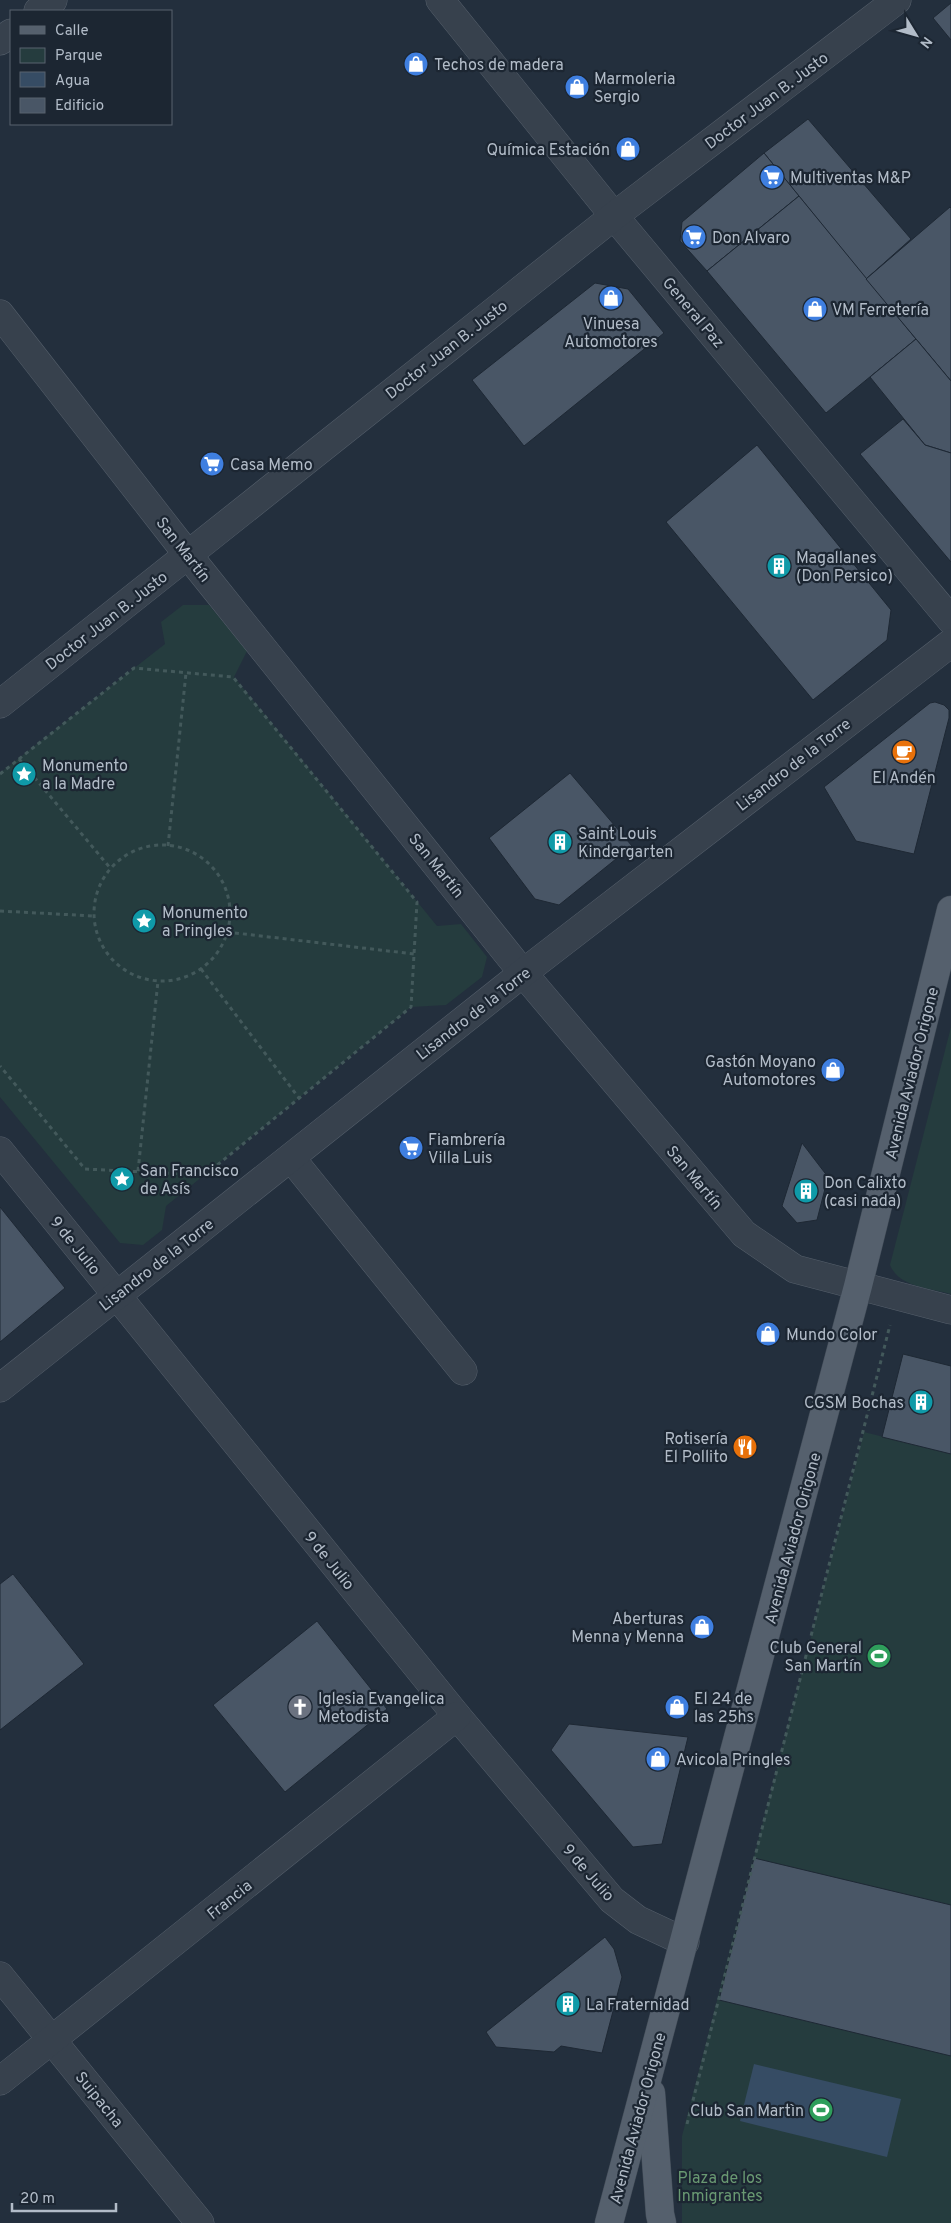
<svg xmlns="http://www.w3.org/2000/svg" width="951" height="2223" viewBox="0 0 951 2223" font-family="Overpass,sans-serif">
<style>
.green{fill:#253c3e}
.water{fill:#364c64}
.building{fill:#495666;stroke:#1e2834}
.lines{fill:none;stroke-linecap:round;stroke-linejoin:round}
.minor-casing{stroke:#555f6b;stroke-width:29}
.major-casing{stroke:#404a56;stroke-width:29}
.path{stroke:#43595b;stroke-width:3;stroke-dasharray:4 4;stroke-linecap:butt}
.minor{stroke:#37414d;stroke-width:28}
.major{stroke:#55606d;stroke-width:28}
.labels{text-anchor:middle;stroke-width:4.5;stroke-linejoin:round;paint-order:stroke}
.poi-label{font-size:16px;fill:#b2bcc8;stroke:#1c2632;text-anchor:start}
.street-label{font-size:16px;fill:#b2bcc8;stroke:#1c2632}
.park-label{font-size:16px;fill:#699972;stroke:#1c2632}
</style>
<rect width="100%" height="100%" fill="#232f3d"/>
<!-- green -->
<g class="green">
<polygon points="183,605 209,605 247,651 234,677 437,926 461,924 487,957 482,977 446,1005 411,1007 166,1206 162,1230 143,1245 120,1243 0,1097 0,773 165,644 161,622"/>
<path d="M951,1027V1294C929,1288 899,1287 890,1265Z"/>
<polygon points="864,1432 951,1454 951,2223 682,2223 682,2136"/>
</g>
<!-- water -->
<polygon class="water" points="754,2064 901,2099 887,2157 740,2121"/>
<!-- building -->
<g class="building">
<polygon points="951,3 951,40 933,18"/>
<polygon points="808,119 911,239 866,279 764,153"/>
<polygon points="764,153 799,196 707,271 680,241 682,222"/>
<polygon points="799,196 916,339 826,413 707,271"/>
<polygon points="950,207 951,208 951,381 866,279"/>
<polygon points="595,283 628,289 664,333 524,446 472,380"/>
<polygon points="916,339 951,381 951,453 925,445 870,377"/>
<polygon points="903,419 925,445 951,453 951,562 860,454"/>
<polygon points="757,445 891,610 887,640 813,700 666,522"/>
<polygon points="935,702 944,705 949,710 949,718 914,854 856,841 824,787 930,703"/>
<polygon points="570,773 632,846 559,905 535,899 489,838"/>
<polygon points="802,1143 828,1177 817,1220 797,1223 782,1206"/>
<polygon points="0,1207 65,1288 0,1342"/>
<polygon points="903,1354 951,1366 951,1454 882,1437"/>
<polygon points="13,1574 84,1664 0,1730 0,1584"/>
<polygon points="317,1621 387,1709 285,1792 213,1705"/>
<polygon points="569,1724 688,1737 662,1844 633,1847 551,1750"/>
<polygon points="754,1858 951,1905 951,2056 719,2000"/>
<polygon points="605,1937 614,1949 622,1977 602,2053 561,2046 554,2052 496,2047 486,2032"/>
</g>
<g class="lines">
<defs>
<g id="minor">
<polyline points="440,0 614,216 951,620"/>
<polyline points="38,11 53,0"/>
<polyline points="0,41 11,33"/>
<polyline points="0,314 188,555 523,973 744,1234 795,1269 951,1310"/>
<polyline points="0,704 614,216 897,0"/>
<polyline points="0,1151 457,1716 612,1900 638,1920 685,1942"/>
<polyline points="291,1158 463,1371"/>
<polyline points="0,1388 523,973 951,643"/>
<polyline points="0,1976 200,2223"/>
<polyline points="0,2081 457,1716"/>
</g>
<g id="major">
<polyline points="651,2093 660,2214 662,2223"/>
<polyline points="609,2223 858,1286 951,910"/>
</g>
</defs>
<!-- minor casing -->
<use href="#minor" class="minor-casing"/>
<!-- major casing -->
<use href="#major" class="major-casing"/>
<!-- path -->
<g class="path">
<polyline points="19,759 111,869"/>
<polyline points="0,774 134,668 233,677 417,902 411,1007 205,1175 85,1169 0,1066"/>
<circle cx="162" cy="913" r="68"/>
<polyline points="168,846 186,673"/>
<polyline points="0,911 94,916"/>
<polyline points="227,932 414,954"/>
<polyline points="201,969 299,1098"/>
<polyline points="138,1171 158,981"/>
<polyline points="687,2124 890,1325"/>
</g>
<!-- minor -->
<use href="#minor" class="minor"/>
<!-- major -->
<use href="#major" class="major"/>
</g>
<!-- icons -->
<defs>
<symbol id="shop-disc" viewBox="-11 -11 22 22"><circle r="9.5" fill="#3f7fe0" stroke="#1c2632"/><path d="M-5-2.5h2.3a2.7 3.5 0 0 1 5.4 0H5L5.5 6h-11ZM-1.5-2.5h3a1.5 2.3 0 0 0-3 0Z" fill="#fff"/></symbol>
<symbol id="supermarket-disc" viewBox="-11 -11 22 22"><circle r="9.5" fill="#3f7fe0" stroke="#1c2632"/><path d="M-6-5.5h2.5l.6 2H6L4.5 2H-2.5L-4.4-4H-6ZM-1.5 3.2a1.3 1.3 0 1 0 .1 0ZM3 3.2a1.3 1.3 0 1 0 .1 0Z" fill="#fff"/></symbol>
<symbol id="building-disc" viewBox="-11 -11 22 22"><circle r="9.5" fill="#0f9aa8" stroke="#1c2632"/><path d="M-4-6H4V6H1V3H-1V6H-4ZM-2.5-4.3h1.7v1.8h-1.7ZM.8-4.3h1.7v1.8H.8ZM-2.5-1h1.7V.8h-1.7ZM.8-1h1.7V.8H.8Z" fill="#fff"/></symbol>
<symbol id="cafe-disc" viewBox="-11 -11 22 22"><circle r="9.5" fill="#e8710a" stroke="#1c2632"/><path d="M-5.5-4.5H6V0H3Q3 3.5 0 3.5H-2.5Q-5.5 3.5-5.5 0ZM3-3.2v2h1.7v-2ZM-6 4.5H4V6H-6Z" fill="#fff"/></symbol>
<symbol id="sight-disc" viewBox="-11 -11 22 22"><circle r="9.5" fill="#0f9aa8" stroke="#1c2632"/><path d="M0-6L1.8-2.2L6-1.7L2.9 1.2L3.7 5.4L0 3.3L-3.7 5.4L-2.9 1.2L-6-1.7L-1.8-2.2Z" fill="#fff"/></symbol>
<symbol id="restaurant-disc" viewBox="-11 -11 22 22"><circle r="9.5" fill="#e8710a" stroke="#1c2632"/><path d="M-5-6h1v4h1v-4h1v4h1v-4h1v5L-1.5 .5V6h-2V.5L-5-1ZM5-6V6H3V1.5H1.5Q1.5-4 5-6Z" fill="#fff"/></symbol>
<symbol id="stadium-disc" viewBox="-11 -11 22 22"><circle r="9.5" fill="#2e9e5b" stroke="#1c2632"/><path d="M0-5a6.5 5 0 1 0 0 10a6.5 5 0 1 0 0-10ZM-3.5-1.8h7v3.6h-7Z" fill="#fff"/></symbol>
<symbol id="church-disc" viewBox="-11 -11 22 22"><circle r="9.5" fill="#6b7280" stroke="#1c2632"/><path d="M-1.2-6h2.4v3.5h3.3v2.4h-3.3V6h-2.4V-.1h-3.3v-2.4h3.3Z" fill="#fff"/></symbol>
</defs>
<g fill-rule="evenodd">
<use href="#shop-disc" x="402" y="50" width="28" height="28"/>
<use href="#shop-disc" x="563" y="73" width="28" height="28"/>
<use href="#shop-disc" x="614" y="135" width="28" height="28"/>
<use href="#supermarket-disc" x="758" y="163" width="28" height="28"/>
<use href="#supermarket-disc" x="680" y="223" width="28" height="28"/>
<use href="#shop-disc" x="597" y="284" width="28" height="28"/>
<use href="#shop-disc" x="801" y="295" width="28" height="28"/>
<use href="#supermarket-disc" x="198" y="450" width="28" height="28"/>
<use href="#building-disc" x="765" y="552" width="28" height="28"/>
<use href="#cafe-disc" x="890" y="738" width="28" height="28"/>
<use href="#sight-disc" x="10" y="760" width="28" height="28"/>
<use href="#building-disc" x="546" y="828" width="28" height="28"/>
<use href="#sight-disc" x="130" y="907" width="28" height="28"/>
<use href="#shop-disc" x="819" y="1056" width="28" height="28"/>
<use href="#supermarket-disc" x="397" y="1134" width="28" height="28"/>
<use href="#sight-disc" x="108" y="1165" width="28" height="28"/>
<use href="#building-disc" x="792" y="1177" width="28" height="28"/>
<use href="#shop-disc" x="754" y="1320" width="28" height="28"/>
<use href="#building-disc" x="907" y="1388" width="28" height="28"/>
<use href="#restaurant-disc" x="731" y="1433" width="28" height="28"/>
<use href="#shop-disc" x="688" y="1613" width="28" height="28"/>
<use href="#stadium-disc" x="865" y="1642" width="28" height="28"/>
<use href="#church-disc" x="286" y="1693" width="28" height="28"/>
<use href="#shop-disc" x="663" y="1693" width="28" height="28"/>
<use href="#shop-disc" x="644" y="1745" width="28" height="28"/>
<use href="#building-disc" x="554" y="1990" width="28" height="28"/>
<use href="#stadium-disc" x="807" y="2096" width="28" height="28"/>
</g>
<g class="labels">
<!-- poi labels -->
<g class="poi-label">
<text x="434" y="70">Techos de madera</text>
<text x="594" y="84">Marmoleria<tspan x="594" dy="18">Sergio</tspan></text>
<text x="610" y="155" text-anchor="end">Química Estación</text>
<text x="790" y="183">Multiventas M&amp;P</text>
<text x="712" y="243">Don Alvaro</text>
<text x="832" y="315">VM Ferretería</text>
<text x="611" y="329" text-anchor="middle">Vinuesa<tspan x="611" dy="18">Automotores</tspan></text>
<text x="230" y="470">Casa Memo</text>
<text x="796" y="563">Magallanes<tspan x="796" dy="18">(Don Persico)</tspan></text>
<text x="42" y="771">Monumento<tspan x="42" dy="18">a la Madre</tspan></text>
<text x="904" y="783" text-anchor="middle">El Andén</text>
<text x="578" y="839">Saint Louis<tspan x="578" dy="18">Kindergarten</tspan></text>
<text x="162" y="918">Monumento<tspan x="162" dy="18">a Pringles</tspan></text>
<text x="816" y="1067" text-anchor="end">Gastón Moyano<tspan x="816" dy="18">Automotores</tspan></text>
<text x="428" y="1145">Fiambrería<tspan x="428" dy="18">Villa Luis</tspan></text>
<text x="140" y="1176">San Francisco<tspan x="140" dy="18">de Asís</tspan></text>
<text x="824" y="1188">Don Calixto<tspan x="824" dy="18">(casi nada)</tspan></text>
<text x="786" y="1340">Mundo Color</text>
<text x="904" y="1408" text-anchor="end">CGSM Bochas</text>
<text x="728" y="1444" text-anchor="end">Rotisería<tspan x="728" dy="18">El Pollito</tspan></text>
<text x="684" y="1624" text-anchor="end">Aberturas<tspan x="684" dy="18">Menna y Menna</tspan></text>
<text x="862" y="1653" text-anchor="end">Club General<tspan x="862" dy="18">San Martín</tspan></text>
<text x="318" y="1704">Iglesia Evangelica<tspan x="318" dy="18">Metodista</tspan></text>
<text x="694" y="1704">El 24 de<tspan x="694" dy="18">las 25hs</tspan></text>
<text x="676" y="1765">Avicola Pringles</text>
<text x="586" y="2010">La Fraternidad</text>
<text x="804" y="2116" text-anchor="end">Club San Martìn</text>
</g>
<!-- street labels -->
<g class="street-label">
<text transform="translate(766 100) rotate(-37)" y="6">Doctor Juan B. Justo</text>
<text transform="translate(694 312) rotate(50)" y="6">General Paz</text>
<text transform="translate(446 349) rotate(-38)" y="6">Doctor Juan B. Justo</text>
<text transform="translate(184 549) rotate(52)" y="6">San Martín</text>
<text transform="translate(106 620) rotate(-38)" y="6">Doctor Juan B. Justo</text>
<text transform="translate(793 764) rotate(-38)" y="6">Lisandro de la Torre</text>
<text transform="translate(437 865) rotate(51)" y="6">San Martín</text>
<text transform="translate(473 1013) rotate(-38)" y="6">Lisandro de la Torre</text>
<text transform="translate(911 1073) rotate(-76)" y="6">Avenida Aviador Origone</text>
<text transform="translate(695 1177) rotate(50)" y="6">San Martín</text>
<text transform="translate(76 1245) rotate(51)" y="6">9 de Julio</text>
<text transform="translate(156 1264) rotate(-38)" y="6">Lisandro de la Torre</text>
<text transform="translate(792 1538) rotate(-75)" y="6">Avenida Aviador Origone</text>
<text transform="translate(330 1560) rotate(51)" y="6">9 de Julio</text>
<text transform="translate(589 1872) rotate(49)" y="6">9 de Julio</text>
<text transform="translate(229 1899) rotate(-39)" y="6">Francia</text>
<text transform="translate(100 2099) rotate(51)" y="6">Suipacha</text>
<text transform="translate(637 2118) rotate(-75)" y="6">Avenida Aviador Origone</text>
</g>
<!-- park labels -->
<g class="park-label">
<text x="720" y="2183">Plaza de los<tspan x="720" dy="18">Inmigrantes</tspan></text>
</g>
</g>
<!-- legend -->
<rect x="10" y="10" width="162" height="115" fill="#1c2632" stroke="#58626e"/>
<rect x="20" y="26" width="25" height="8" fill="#55606d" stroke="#58626e"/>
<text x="55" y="35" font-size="15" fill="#b2bcc8">Calle</text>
<rect x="20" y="48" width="25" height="15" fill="#253c3e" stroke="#58626e"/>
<text x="55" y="60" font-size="15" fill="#b2bcc8">Parque</text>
<rect x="20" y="72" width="25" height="15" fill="#364c64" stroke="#58626e"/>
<text x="55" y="85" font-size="15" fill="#b2bcc8">Agua</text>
<rect x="20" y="98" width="25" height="15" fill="#495666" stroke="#58626e"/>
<text x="55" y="110" font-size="15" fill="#b2bcc8">Edificio</text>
<!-- north arrow -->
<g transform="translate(916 35) rotate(127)" stroke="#1c2632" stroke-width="4" paint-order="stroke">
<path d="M0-4L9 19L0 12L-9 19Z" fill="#b2bcc8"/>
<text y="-8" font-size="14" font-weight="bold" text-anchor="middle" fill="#b2bcc8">N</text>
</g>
<!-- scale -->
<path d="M12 2203v8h104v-8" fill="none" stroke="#b2bcc8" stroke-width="2.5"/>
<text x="20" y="2203" font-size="15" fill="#b2bcc8" stroke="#1c2632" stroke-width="4" paint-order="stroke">20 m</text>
</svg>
